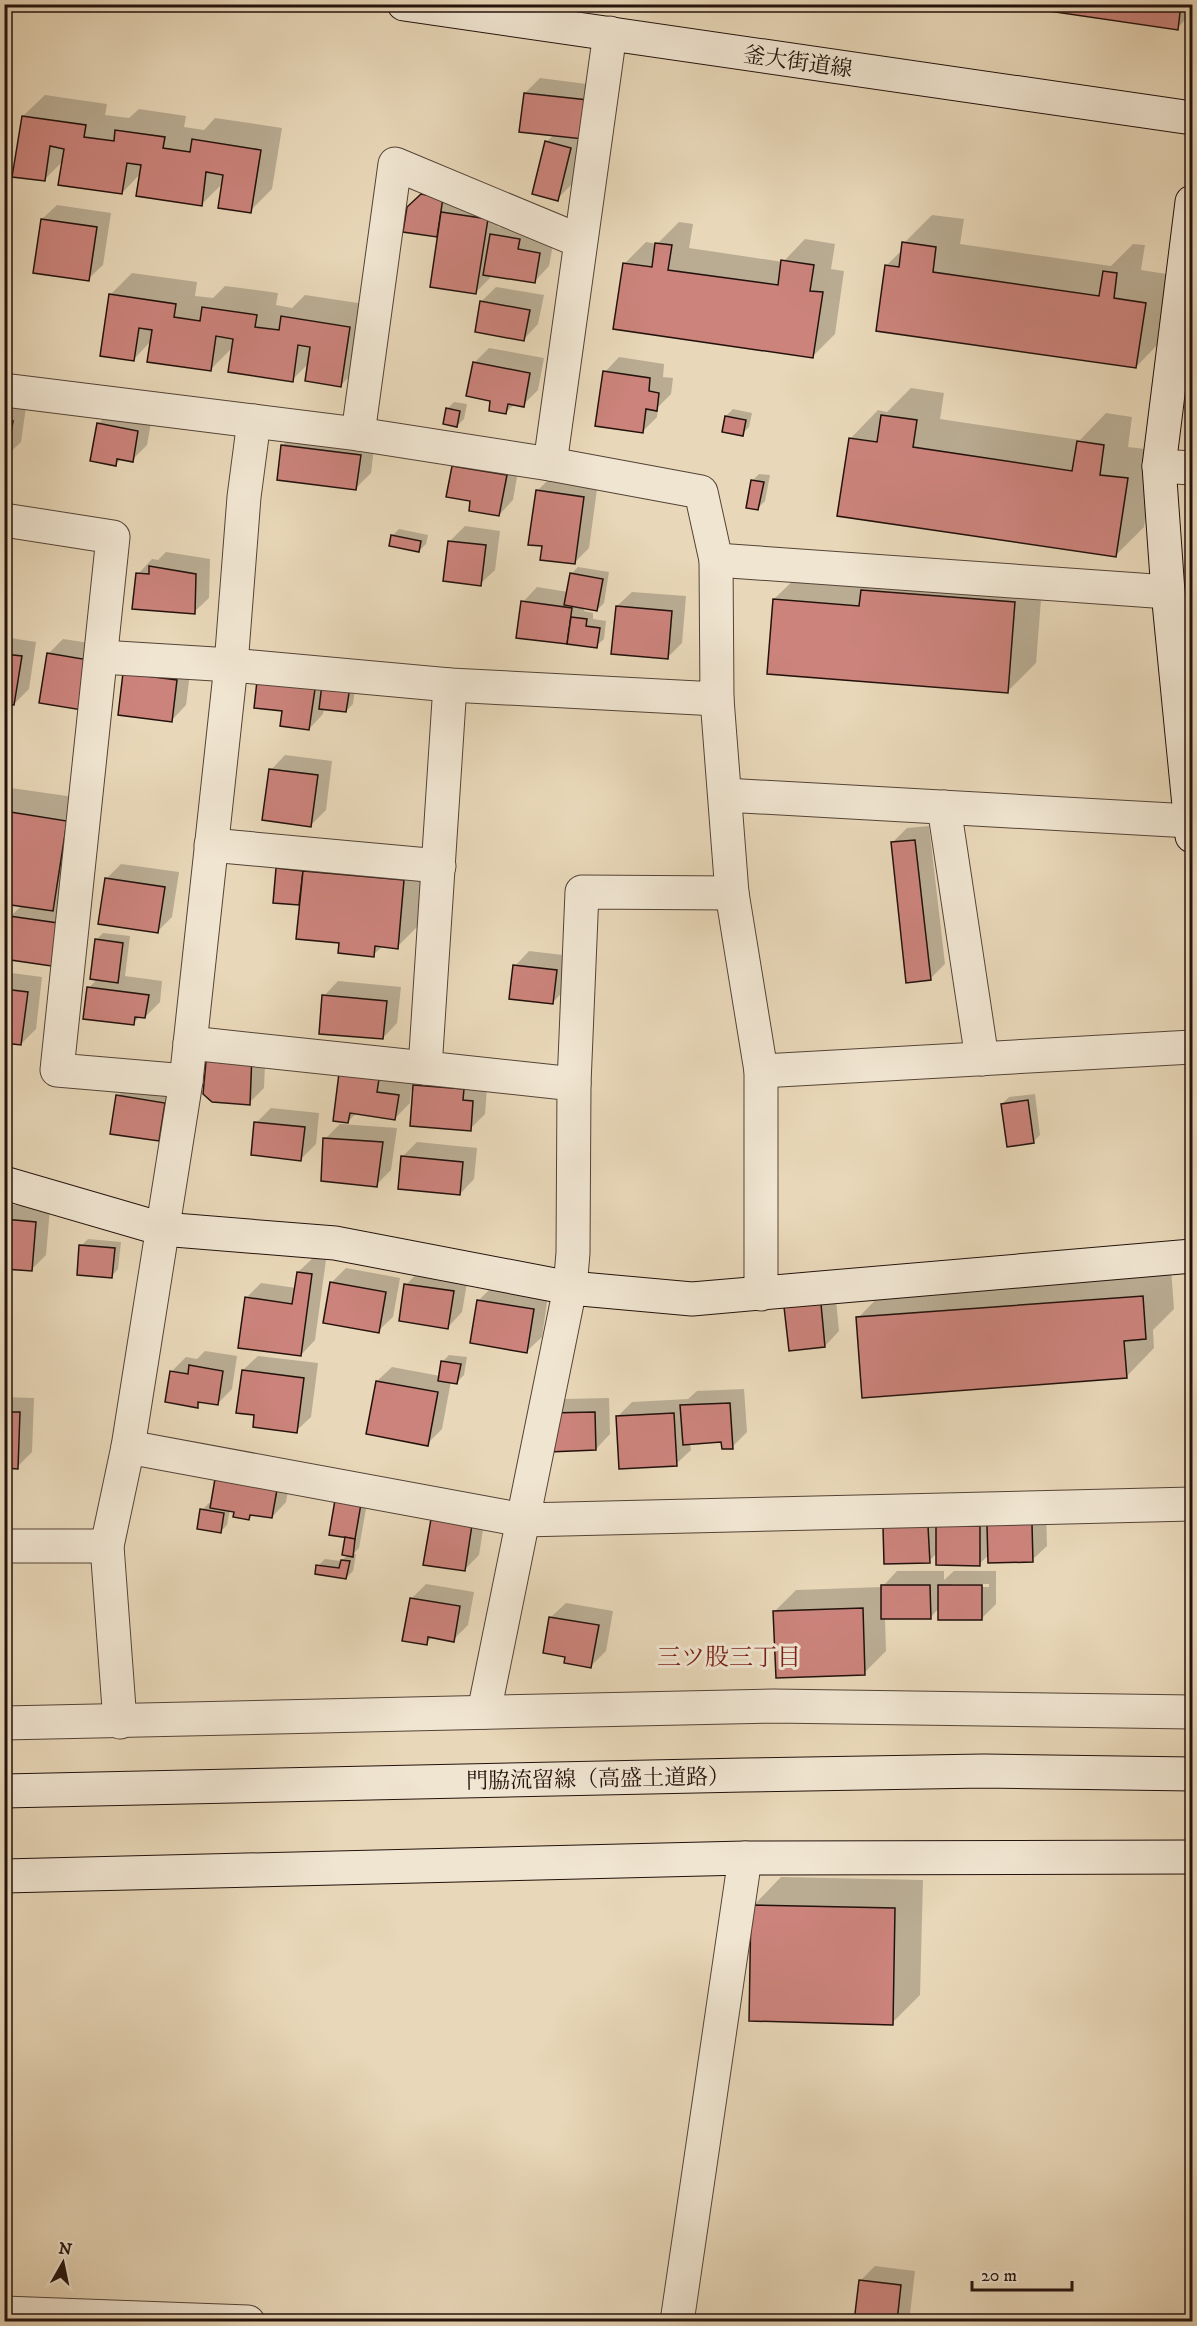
<svg xmlns="http://www.w3.org/2000/svg" width="1197" height="2326" viewBox="0 0 1197 2326" font-family="'IM FELL DW Pica','Noto Serif JP',serif">
<style>
.shadow{fill:#0003;fill-rule:evenodd}
.building{fill:#cb837b;stroke:#23120c;stroke-width:1.5}
.lines{fill:none;stroke-linecap:round;stroke-linejoin:round}
.street-casing{stroke:#544337;stroke-width:35}
.secondary-casing{stroke:#23120c;stroke-width:35}
.street{stroke:#f0e5d1;stroke-width:33}
.secondary{stroke:#f0e5d1;stroke-width:33}
.labels{text-anchor:middle;stroke-width:6;stroke-linejoin:round;paint-order:stroke}
.street-label{font-size:22px;fill:#23120c;stroke:#f0e5d1}
.neighbourhood-label{font-size:24px;fill:#7a1f14;stroke:#f0e5d1}
</style>
<rect width="100%" height="100%" fill="#e8d7b8"/>
<filter id="stains"><feTurbulence type="fractalNoise" baseFrequency=".00333" numOctaves="4"/><feColorMatrix values="0 0 0 0 .2 0 0 0 0 .09 0 0 0 0 .02 0 0 0 .5 -.17"/></filter>
<radialGradient id="worn" r=".72"><stop offset=".6" stop-color="#630" stop-opacity="0"/><stop offset="1" stop-color="#630" stop-opacity=".3"/></radialGradient>
<!-- shadow -->
<g class="shadow">
<polygon points="1010,4 1192,4 1192,13 1177,28"/>
<polygon points="540,78 602,86 584,137 572,184 557,199 546,142 554,135 525,93"/>
<polygon points="45,95 107,104 105,115 129,118 139,109 186,116 184,127 204,130 215,118 282,128 272,189 250,211 223,183 201,205 141,173 122,193 64,160 44,180 23,116"/>
<polygon points="424,192 502,205 498,228 506,220 554,239 549,266 535,281 491,274 490,278 476,292 439,236 405,231 408,208"/>
<polygon points="57,205 111,213 103,265 88,279 42,219"/>
<polygon points="932,215 964,219 960,244 1111,266 1133,244 1145,245 1141,270 1173,275 1164,338 1136,367 886,266 903,249 904,243"/>
<polygon points="679,222 693,224 689,248 783,262 805,239 835,244 831,269 844,271 835,334 813,356 624,264 646,242 657,244"/>
<polygon points="132,273 197,282 195,296 213,298 225,286 278,293 276,305 292,308 305,295 371,305 363,363 341,385 309,363 292,380 234,346 210,370 151,341 133,360 110,295"/>
<polygon points="496,287 544,295 538,324 524,339 481,302"/>
<polygon points="489,348 544,358 538,390 523,405 515,404 506,412 492,399 474,363"/>
<polygon points="619,357 664,364 663,377 673,378 671,394 658,407 657,417 642,432 605,372"/>
<polygon points="911,388 944,393 940,419 1080,440 1106,413 1132,417 1128,447 1155,450 1144,527 1116,555 850,439 878,410 887,412"/>
<polygon points="454,402 467,404 464,419 457,426 447,409"/>
<polygon points="4,403 26,407 21,442 6,456 4,456"/>
<polygon points="113,409 152,417 147,445 132,460 122,458 116,464 98,424"/>
<polygon points="733,409 752,413 749,427 742,434 726,416"/>
<polygon points="297,431 375,440 371,473 356,488 283,445"/>
<polygon points="468,452 520,460 513,500 499,515 472,500 453,466"/>
<polygon points="759,474 770,475 765,501 758,508 752,481"/>
<polygon points="552,476 598,482 589,548 574,563 538,490"/>
<polygon points="465,526 500,531 495,570 480,584 450,541"/>
<polygon points="399,529 428,535 426,544 419,551 392,536"/>
<polygon points="166,552 210,559 209,598 194,612 138,574 152,559 158,560"/>
<polygon points="578,567 609,572 604,603 597,610 584,607 584,611 593,613 593,619 606,621 604,639 596,646 518,636 523,602 537,587 568,592 571,574"/>
<polygon points="803,571 1043,575 1036,663 1007,692 774,599"/>
<polygon points="632,592 686,596 682,643 667,658 617,606"/>
<polygon points="4,637 36,642 29,689 14,704 4,702"/>
<polygon points="63,639 103,645 96,693 48,654"/>
<polygon points="191,665 186,705 172,720 124,674"/>
<polygon points="356,681 353,704 346,711 324,708 323,714 309,729 284,710 259,682"/>
<polygon points="285,755 332,761 326,810 311,825 271,770"/>
<polygon points="4,787 88,799 75,888 56,906 79,909 72,951 11,916 22,905 9,903 7,919 4,921"/>
<polygon points="929,826 945,964 930,979 892,843 907,828"/>
<polygon points="426,858 419,925 397,947 383,946 373,955 341,941 301,901 299,904 278,869 285,862"/>
<polygon points="121,864 179,872 172,917 157,932 106,879"/>
<polygon points="103,933 130,936 125,976 162,981 160,1002 145,1017 141,1016 133,1023 89,988 97,979 96,940"/>
<polygon points="529,951 571,956 567,988 553,1002 515,966"/>
<polygon points="4,972 42,977 36,1029 21,1044 4,1041"/>
<polygon points="338,981 401,987 397,1023 383,1038 324,996"/>
<polygon points="223,1037 266,1040 264,1088 249,1103"/>
<polygon points="429,1071 487,1087 485,1114 470,1129 411,1090 410,1103 395,1118 357,1112 348,1122 341,1074 413,1081 412,1088"/>
<polygon points="132,1081 179,1088 173,1125 158,1140 118,1096"/>
<polygon points="1035,1094 1040,1135 1033,1142 1002,1104 1009,1097"/>
<polygon points="271,1108 319,1113 316,1144 301,1159 256,1123"/>
<polygon points="340,1124 397,1128 391,1170 376,1185 325,1139"/>
<polygon points="417,1142 477,1148 474,1179 460,1194 402,1157"/>
<polygon points="4,1204 50,1208 46,1255 31,1270 4,1267"/>
<polygon points="88,1239 121,1242 118,1269 111,1277 81,1246"/>
<polygon points="313,1258 326,1260 315,1340 301,1355 246,1298 261,1283 296,1288 298,1272"/>
<polygon points="346,1268 400,1278 393,1317 378,1331 331,1283"/>
<polygon points="1171,1268 1174,1309 1153,1330 1154,1348 1126,1377 858,1318 886,1289"/>
<polygon points="420,1270 468,1277 462,1312 448,1327 406,1285"/>
<polygon points="493,1286 548,1295 542,1337 527,1351 478,1301"/>
<polygon points="835,1290 839,1331 825,1346 786,1308"/>
<polygon points="205,1351 237,1356 232,1389 218,1403 202,1401 197,1406 171,1372 186,1357 197,1359"/>
<polygon points="449,1355 467,1357 464,1375 457,1382 451,1381 442,1429 427,1444 377,1381 392,1367 440,1376 442,1362"/>
<polygon points="258,1356 318,1363 311,1417 296,1431 256,1414 243,1370"/>
<polygon points="744,1389 747,1432 732,1447 723,1441 690,1443 691,1450 676,1464 618,1416 632,1402 688,1399 697,1391"/>
<polygon points="4,1397 34,1398 32,1452 17,1467 4,1466"/>
<polygon points="609,1398 610,1434 596,1449 550,1414 564,1399"/>
<polygon points="292,1469 286,1502 272,1517 253,1514 248,1519 236,1510 230,1509 227,1525 220,1532 202,1510 209,1503 213,1503"/>
<polygon points="369,1492 359,1548 353,1554 356,1554 353,1571 346,1578 318,1566 325,1559 341,1561 348,1555 347,1536 331,1533"/>
<polygon points="447,1505 486,1511 479,1555 464,1570"/>
<polygon points="1046,1510 1047,1546 1032,1560 990,1554 979,1564 937,1553 929,1561 884,1528"/>
<path d="M897,1571H944V1580L954,1571H996V1604L982,1618L939,1608L930,1618H885L886,1651L864,1673L774,1612L796,1590L882,1587ZM952,1584H989V1587H952Z"/>
<polygon points="426,1584 474,1592 468,1625 453,1640 433,1636 426,1644 411,1599"/>
<polygon points="566,1603 613,1611 606,1651 591,1666 567,1655 551,1617"/>
<polygon points="781,1877 923,1880 920,1995 892,2023 753,1906"/>
<polygon points="875,2266 915,2271 910,2314 903,2322 856,2322 860,2281"/>
</g>
<!-- building -->
<g class="building">
<polygon points="1000,4 1181,4 1178,30"/>
<polygon points="524,93 588,100 583,139 519,132"/>
<polygon points="22,116 86,125 84,137 114,141 115,130 165,137 163,148 190,152 192,139 261,150 251,213 218,208 223,175 206,172 202,206 136,196 141,165 127,163 122,194 58,185 64,149 50,146 45,181 12,177"/>
<polygon points="545,141 571,148 558,201 532,194"/>
<polygon points="421,194 443,198 437,237 403,232 407,207"/>
<polygon points="441,212 488,219 476,294 430,287"/>
<polygon points="41,219 97,227 89,281 33,273"/>
<polygon points="490,234 520,239 518,249 540,253 535,283 483,275"/>
<polygon points="902,242 936,247 933,272 1099,296 1103,271 1117,273 1114,298 1146,303 1136,368 876,331 885,265 899,267"/>
<polygon points="655,243 672,245 668,270 778,285 781,260 814,265 810,291 823,292 813,358 613,329 623,263 652,267"/>
<polygon points="109,294 176,304 174,317 200,321 202,307 257,315 255,327 279,330 281,316 350,327 341,387 305,381 310,347 298,345 293,382 228,372 233,339 216,336 211,371 147,362 152,330 139,328 134,361 100,356"/>
<polygon points="480,301 530,310 524,341 475,332"/>
<polygon points="473,362 530,373 524,407 508,404 506,414 489,411 490,401 466,396"/>
<polygon points="603,371 650,378 649,391 659,393 657,411 646,409 643,433 595,426"/>
<polygon points="446,408 460,411 457,427 443,424"/>
<polygon points="881,415 917,420 913,447 1072,471 1077,441 1104,445 1100,475 1128,478 1116,557 837,516 849,438 877,442"/>
<polygon points="725,416 746,420 743,436 722,432"/>
<polygon points="4,420 13,421 7,458 4,458"/>
<polygon points="97,423 138,431 133,462 117,459 116,466 90,461"/>
<polygon points="281,445 361,455 356,490 277,480"/>
<polygon points="452,466 507,475 499,516 469,511 470,501 446,497"/>
<polygon points="751,480 764,482 758,510 746,508"/>
<polygon points="536,490 584,497 575,564 540,560 542,546 528,545"/>
<polygon points="391,535 421,541 419,552 389,546"/>
<polygon points="448,541 486,545 481,586 443,581"/>
<polygon points="149,566 196,574 195,614 132,609 136,573 149,574"/>
<polygon points="570,573 603,579 597,611 564,605"/>
<polygon points="861,590 1015,602 1008,693 767,674 773,599 859,606"/>
<polygon points="521,601 572,608 567,644 516,638"/>
<polygon points="616,606 672,611 668,659 611,654"/>
<polygon points="571,617 587,619 586,626 600,628 597,648 567,644"/>
<polygon points="47,653 89,660 82,710 39,703"/>
<polygon points="4,654 22,656 14,705 4,704"/>
<polygon points="123,673 177,680 172,722 118,715"/>
<polygon points="257,681 315,689 309,730 280,726 282,711 254,708"/>
<polygon points="322,684 350,687 346,712 319,709"/>
<polygon points="269,769 318,775 311,827 262,820"/>
<polygon points="4,811 67,821 53,911 4,904"/>
<polygon points="915,840 931,980 906,983 891,842"/>
<polygon points="276,868 303,871 299,905 273,903"/>
<polygon points="303,871 404,880 398,949 375,946 374,957 338,953 339,943 296,939"/>
<polygon points="105,878 165,887 158,933 98,924"/>
<polygon points="9,916 65,924 58,967 4,959"/>
<polygon points="95,939 123,943 118,983 90,979"/>
<polygon points="513,965 557,970 553,1004 509,999"/>
<polygon points="87,987 149,995 145,1018 135,1017 134,1025 83,1019"/>
<polygon points="4,989 28,992 21,1045 4,1043"/>
<polygon points="322,995 387,1001 383,1039 319,1034"/>
<polygon points="207,1051 252,1054 250,1105 212,1102 203,1094"/>
<polygon points="339,1073 379,1079 377,1092 399,1095 395,1120 350,1113 348,1123 333,1121"/>
<polygon points="413,1085 464,1089 463,1100 473,1101 471,1131 410,1126"/>
<polygon points="116,1095 165,1103 159,1141 110,1134"/>
<polygon points="1028,1100 1034,1143 1007,1147 1001,1104"/>
<polygon points="254,1122 305,1127 301,1161 251,1155"/>
<polygon points="323,1138 383,1142 377,1187 321,1181"/>
<polygon points="401,1156 463,1162 460,1195 398,1189"/>
<polygon points="4,1219 36,1222 32,1271 4,1269"/>
<polygon points="79,1245 115,1248 112,1278 77,1275"/>
<polygon points="297,1272 312,1274 301,1356 238,1348 245,1297 292,1304"/>
<polygon points="330,1282 386,1292 379,1333 323,1323"/>
<polygon points="404,1284 454,1291 448,1329 399,1321"/>
<polygon points="1143,1296 1146,1339 1124,1341 1127,1378 862,1398 856,1317"/>
<polygon points="477,1300 534,1309 527,1353 470,1343"/>
<polygon points="821,1304 825,1347 789,1351 784,1307"/>
<polygon points="441,1361 461,1364 457,1384 438,1381"/>
<polygon points="189,1365 223,1371 218,1405 198,1402 198,1408 165,1402 170,1371 188,1374"/>
<polygon points="242,1370 304,1378 297,1433 253,1427 254,1415 236,1413"/>
<polygon points="376,1381 438,1392 428,1446 366,1434"/>
<polygon points="730,1403 733,1449 722,1449 721,1442 683,1445 680,1405"/>
<polygon points="4,1412 20,1412 18,1469 4,1468"/>
<polygon points="595,1412 596,1450 549,1452 548,1413"/>
<polygon points="674,1413 677,1466 619,1469 616,1416"/>
<polygon points="216,1473 278,1484 272,1518 250,1515 249,1520 233,1517 234,1512 210,1508"/>
<polygon points="336,1494 362,1498 355,1539 329,1535"/>
<polygon points="200,1509 224,1513 221,1533 197,1529"/>
<polygon points="431,1519 472,1525 465,1571 423,1565"/>
<polygon points="1032,1524 1033,1562 988,1563 987,1525"/>
<polygon points="928,1526 930,1563 884,1564 883,1527"/>
<polygon points="936,1526 980,1526 980,1566 936,1565"/>
<polygon points="345,1537 355,1539 353,1557 342,1555"/>
<polygon points="341,1560 350,1561 346,1579 315,1574 316,1565 339,1568"/>
<polygon points="881,1585 930,1585 931,1619 881,1619"/>
<rect x="938" y="1585" width="44" height="35"/>
<polygon points="410,1598 460,1606 454,1642 428,1637 427,1645 402,1641"/>
<polygon points="863,1608 865,1675 776,1678 773,1611"/>
<polygon points="549,1617 599,1625 591,1668 564,1663 565,1657 543,1653"/>
<polygon points="751,1905 895,1908 893,2025 749,2021"/>
<polygon points="859,2280 901,2285 897,2322 854,2322"/>
</g>
<g class="lines">
<defs>
<g id="street">
<polyline points="4,390 358,434 550,464 701,492 716,560 717,699 450,685 231,665 101,657"/>
<polyline points="358,434 395,164 580,241"/>
<polyline points="550,464 610,33"/>
<polyline points="1159,466 1192,468"/>
<polyline points="4,520 113,537 57,1070 186,1081"/>
<polyline points="716,560 1168,592"/>
<polyline points="450,685 425,1068 574,1084 573,1253 570,1288 484,1712"/>
<polyline points="717,699 732,893 761,1071 761,1294"/>
<polyline points="725,795 1190,821"/>
<polyline points="944,807 982,1059"/>
<polyline points="211,845 439,866"/>
<polyline points="190,1043 425,1068"/>
<polyline points="761,1071 1192,1047"/>
<polyline points="574,1084 582,892 732,893"/>
<polyline points="128,1447 523,1520 1192,1504"/>
<polyline points="4,1546 107,1546"/>
<polyline points="120,1722 107,1546 128,1447 186,1081 231,665 244,497 254,421"/>
<polyline points="4,1723 773,1706 1192,1712"/>
<polyline points="4,2313 248,2322"/>
<polyline points="677,2322 745,1858"/>
</g>
<g id="secondary">
<polyline points="404,4 1192,118"/>
<polyline points="1192,202 1159,466 1168,592 1192,836"/>
<polyline points="4,1183 162,1229 335,1243 570,1288 692,1299 1192,1256"/>
<polyline points="4,1791 744,1775 984,1771 1192,1774"/>
<polyline points="4,1876 745,1858 1192,1857"/>
</g>
</defs>
<!-- street casing -->
<use href="#street" class="street-casing"/>
<!-- secondary casing -->
<use href="#secondary" class="secondary-casing"/>
<!-- street -->
<use href="#street" class="street"/>
<!-- secondary -->
<use href="#secondary" class="secondary"/>
</g>
<g class="labels">
<!-- street labels -->
<g class="street-label">
<text transform="translate(798 61) rotate(8)" y="8">釜大街道線</text>
<text transform="translate(598 1778) rotate(-1)" y="8">門脇流留線（高盛土道路）</text>
</g>
<!-- neighbourhood labels -->
<g class="neighbourhood-label">
<text x="729" y="1665">三ツ股三丁目</text>
</g>
</g>
<!-- margin -->
<rect width="1197" height="2326" fill="none" stroke="#e8d7b8" stroke-width="24"/>
<rect x="6" y="6" width="1185" height="2314" fill="none" stroke="#23120c" stroke-width="3"/>
<rect x="12" y="12" width="1173" height="2302" fill="none" stroke="#23120c" stroke-width="1.5"/>
<!-- north arrow -->
<g transform="translate(63 2263) rotate(9)" stroke="#f0e5d1" stroke-width="4.5" paint-order="stroke">
<path d="M0-4.5L10 22L0 15L-10 22Z" fill="#23120c"/>
<text y="-9" font-size="16" font-weight="bold" text-anchor="middle" fill="#23120c">N</text>
</g>
<!-- scale -->
<path d="M972 2281v9h100v-9" fill="none" stroke="#23120c" stroke-width="3"/>
<text x="981" y="2281" font-size="18" fill="#23120c" stroke="#f0e5d1" stroke-width="4.5" paint-order="stroke">20 m</text>
<rect width="100%" height="100%" filter="url(#stains)"/>
<rect width="100%" height="100%" fill="url(#worn)"/>
</svg>
